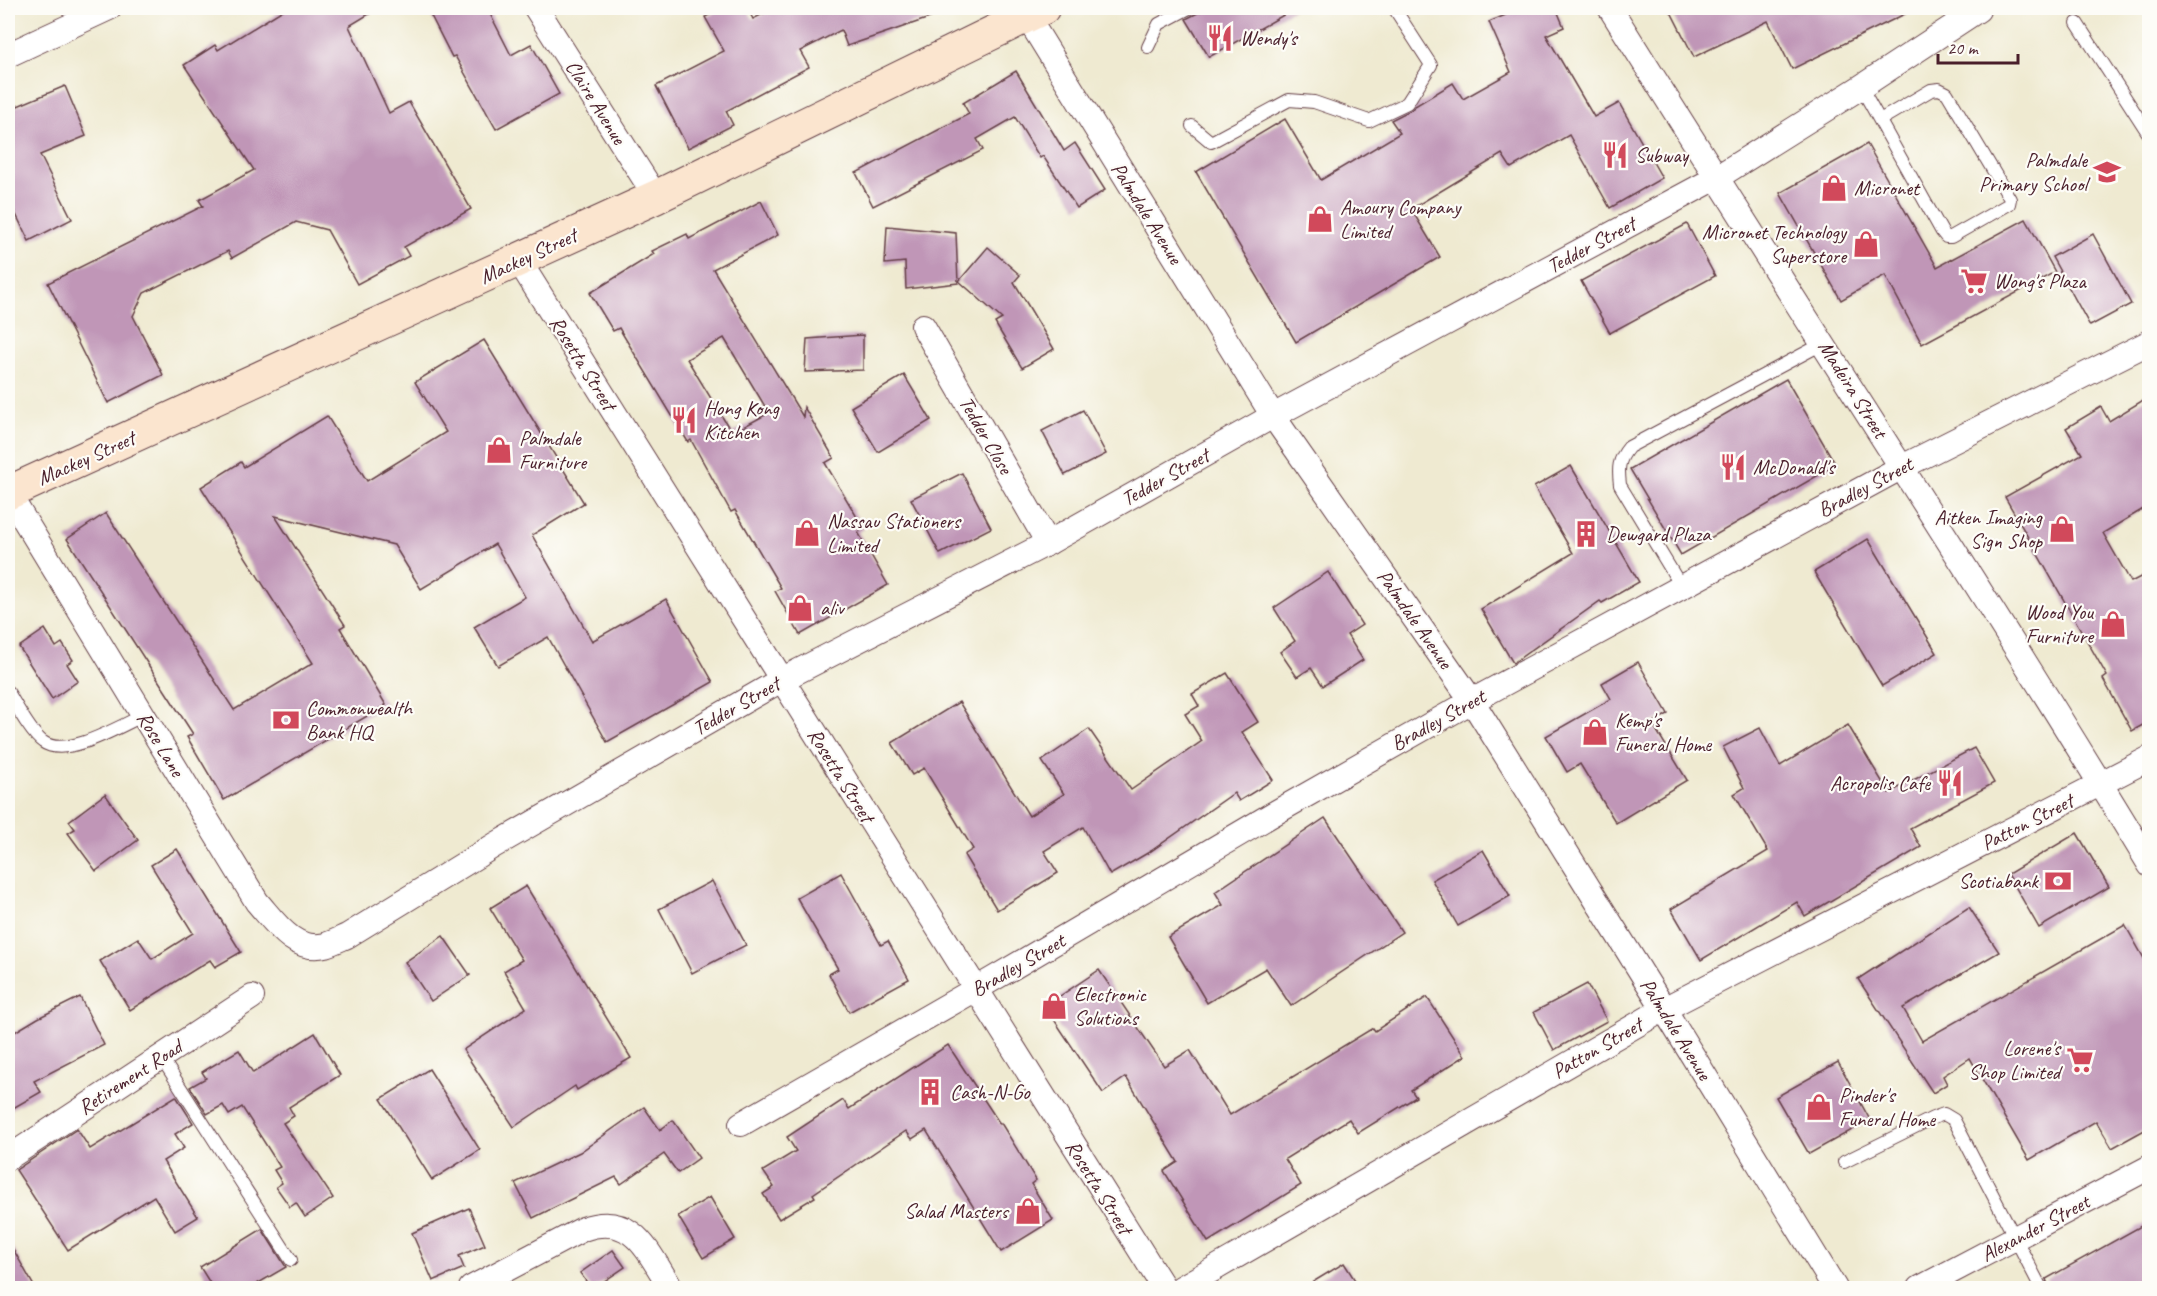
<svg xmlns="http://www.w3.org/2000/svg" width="2157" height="1296" viewBox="0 0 2157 1296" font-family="Caveat,sans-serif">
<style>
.building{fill:#c096b7;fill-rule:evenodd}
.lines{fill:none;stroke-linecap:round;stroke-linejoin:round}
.lane-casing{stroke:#633d44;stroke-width:14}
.street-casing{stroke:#633d44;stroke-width:26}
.secondary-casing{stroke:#633d44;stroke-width:35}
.lane{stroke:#fff;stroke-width:12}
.street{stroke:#fff;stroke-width:24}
.secondary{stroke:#fbe5cf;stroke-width:33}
.labels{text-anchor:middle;stroke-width:4.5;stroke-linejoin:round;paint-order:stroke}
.poi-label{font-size:21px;fill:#4a1f2b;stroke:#fdfcf7;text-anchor:start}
.street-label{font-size:21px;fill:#4a1f2b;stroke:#fdfcf7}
</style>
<rect width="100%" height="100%" fill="#fdfcf7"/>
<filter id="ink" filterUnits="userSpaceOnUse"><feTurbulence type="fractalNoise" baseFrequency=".0167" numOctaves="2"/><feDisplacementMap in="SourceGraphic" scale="12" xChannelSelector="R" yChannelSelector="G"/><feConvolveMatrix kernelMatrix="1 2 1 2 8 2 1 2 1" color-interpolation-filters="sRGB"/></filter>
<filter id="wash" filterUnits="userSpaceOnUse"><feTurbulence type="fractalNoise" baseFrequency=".008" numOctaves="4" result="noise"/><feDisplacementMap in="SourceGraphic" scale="24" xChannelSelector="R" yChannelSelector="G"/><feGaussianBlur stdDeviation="1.35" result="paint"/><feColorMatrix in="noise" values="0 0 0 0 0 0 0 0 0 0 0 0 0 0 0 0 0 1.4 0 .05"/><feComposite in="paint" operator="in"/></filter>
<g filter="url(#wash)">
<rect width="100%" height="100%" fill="#efead1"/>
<g id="blocks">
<!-- building -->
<g class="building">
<polygon points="286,8 379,8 349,26 389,113 409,102 471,209 404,247 409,256 357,284 327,230 296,222 232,258 228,251 144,293 133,316 163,375 108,403 48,283 203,206 199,200 254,170 184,65 215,45 218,50"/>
<polygon points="427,8 487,8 511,55 531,44 559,94 496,129 455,56 452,57"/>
<polygon points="723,8 747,8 753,19 775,8 949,8 950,11 847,46 841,30 800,51 809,67 726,111 733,125 688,148 656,86 724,51 705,17"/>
<polygon points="1207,8 1296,8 1209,57 1186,19"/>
<polygon points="1522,8 1556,8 1564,27 1546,35 1594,117 1619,103 1662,178 1610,208 1569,135 1511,168 1502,154 1411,209 1440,257 1296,342 1196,172 1285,119 1321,180 1400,133 1391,120 1411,110 1415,106 1453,83 1463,99 1511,72 1489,22"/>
<polygon points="1669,8 1917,8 1792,69 1768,21 1694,57"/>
<polygon points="1016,71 1064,151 1075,143 1105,190 1077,208 1043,156 1040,158 1015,117 977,139 983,150 873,206 856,173 969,114 963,103"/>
<polygon points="65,86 86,136 40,155 72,219 29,241 8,198 8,110"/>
<polygon points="1867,144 1937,267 2026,219 2055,272 1922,344 1885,275 1841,300 1780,193"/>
<path d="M761,201L778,235L713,269L803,417L804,407L834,458L825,463L864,529L858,532L888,585L800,635L775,591L781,588L735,510L731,512L691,440L688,442L619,328L613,331L590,293L654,254L652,251L687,234L689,239ZM724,338L769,413L732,433L687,359Z"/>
<polygon points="1687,224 1715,276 1610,333 1581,281"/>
<polygon points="887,226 956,233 958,283 906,289 905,262 885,264"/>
<polygon points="2093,234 2131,304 2090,326 2052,257"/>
<polygon points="988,247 1020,275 1014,282 1054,349 1022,368 995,323 1002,319 959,281"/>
<polygon points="863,335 863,370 805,372 807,339"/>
<polygon points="484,340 584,503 532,535 592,641 666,599 713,682 607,742 548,637 498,666 474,627 525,597 495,544 421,589 394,545 275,516 345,625 340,628 386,705 224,800 187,737 193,734 67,539 106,513 234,710 313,663 201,487 241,462 244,467 327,416 367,481 446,432 415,382"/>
<polygon points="904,375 931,420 878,452 851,407"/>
<polygon points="1786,379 1836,465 1681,555 1630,469"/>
<polygon points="2150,396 2150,505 2103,533 2131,582 2150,572 2150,721 2132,731 2103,679 2107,676 2005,497 2082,454 2066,428 2101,407 2109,421"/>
<polygon points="1083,410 1106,454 1065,475 1042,431"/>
<polygon points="1571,466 1639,582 1602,603 1600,601 1513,663 1481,609 1573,553 1534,487"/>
<polygon points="962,473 991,528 940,554 911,499"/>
<polygon points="1868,539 1937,653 1882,686 1814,572"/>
<polygon points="1328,572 1362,625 1347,635 1363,660 1323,686 1311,668 1297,677 1280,652 1295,641 1274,608"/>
<polygon points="45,629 56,647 62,643 73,660 67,664 78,681 52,699 19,647"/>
<polygon points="1638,662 1668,714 1652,723 1687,780 1616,823 1580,764 1567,772 1546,736 1611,699 1602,683"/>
<polygon points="1227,673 1258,722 1242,732 1273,780 1239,801 1234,793 1151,851 1110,875 1083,827 1044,851 1058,873 997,910 964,855 973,849 924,768 912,775 892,743 959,702 1029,816 1064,794 1042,761 1089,729 1131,790 1202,741 1185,714 1199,706 1192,694"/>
<polygon points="1848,725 1889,793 1974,748 1994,783 1910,828 1921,847 1805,916 1797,902 1701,960 1671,909 1768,851 1734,794 1744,788 1723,747 1760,728 1780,766"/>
<polygon points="105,794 138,840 96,871 68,833 75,829 69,821"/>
<polygon points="1325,818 1402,932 1291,1006 1266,968 1207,1003 1168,937 1223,905 1215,892"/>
<polygon points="2077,833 2109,887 2039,928 2008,874"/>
<polygon points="177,849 241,952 215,967 210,960 130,1010 100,961 138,938 152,959 193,933 151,865"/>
<polygon points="1483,850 1510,896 1458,926 1432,880"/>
<polygon points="841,873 881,945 888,941 909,979 849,1012 829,974 838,969 797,898"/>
<polygon points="712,881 746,945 692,973 659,909"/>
<polygon points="526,886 631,1058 577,1090 575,1086 514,1127 463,1050 526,1008 504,971 522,960 490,908"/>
<polygon points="1969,907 1999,952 1903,1008 1922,1041 2125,925 2150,969 2150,1127 2112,1148 2096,1121 2029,1160 1970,1058 1943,1076 1947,1084 1933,1093 1858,979"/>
<polygon points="443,936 470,975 431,1001 405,962"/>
<polygon points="1099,970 1164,1066 1190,1050 1230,1115 1373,1028 1375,1031 1427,997 1465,1056 1411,1090 1416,1097 1358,1133 1349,1119 1285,1159 1301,1185 1208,1242 1164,1171 1178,1162 1126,1077 1103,1093 1045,1006"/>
<polygon points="1587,984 1607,1021 1554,1050 1534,1012"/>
<polygon points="80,997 104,1045 34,1081 41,1092 8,1111 8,1036 38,1018"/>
<polygon points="315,1033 340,1075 289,1107 294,1116 283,1123 333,1198 305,1217 296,1203 290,1207 276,1187 282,1183 274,1170 280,1167 242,1107 229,1115 223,1105 207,1114 190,1087 206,1078 202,1072 239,1050 253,1073"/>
<polygon points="948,1045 1000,1124 1001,1123 1036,1180 1031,1184 1053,1220 1001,1252 926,1130 912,1139 906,1131 813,1194 815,1197 779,1219 763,1194 774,1187 763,1171 796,1151 787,1137 843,1100 849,1109"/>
<polygon points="1838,1062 1870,1120 1809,1154 1776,1097"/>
<polygon points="429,1069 480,1150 432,1180 381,1099"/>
<polygon points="176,1096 193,1123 175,1134 184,1148 163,1161 198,1217 175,1231 154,1196 68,1250 16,1170 77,1129 90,1149"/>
<polygon points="644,1107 660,1130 673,1120 699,1158 678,1173 664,1154 621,1184 616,1177 533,1218 515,1183 580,1152"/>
<polygon points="710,1197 735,1239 703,1258 678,1216"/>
<polygon points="469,1208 485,1245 459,1256 464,1268 433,1281 412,1233"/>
<polygon points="2150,1221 2150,1288 2049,1288 2046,1279"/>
<polygon points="262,1229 286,1267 250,1288 213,1288 200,1267"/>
<polygon points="8,1240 35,1288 8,1288"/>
<polygon points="613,1250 625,1267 594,1288 591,1288 580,1273"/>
<polygon points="1344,1263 1360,1288 1303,1288"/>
</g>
</g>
</g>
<g filter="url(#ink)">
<use href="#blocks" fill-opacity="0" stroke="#633d44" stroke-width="1.5"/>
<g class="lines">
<defs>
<g id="lane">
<polyline points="2077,23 2150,136"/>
<polyline points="1148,47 1159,24 1189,8"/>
<polyline points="1861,87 1942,232 1946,237 1951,237 2009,204 2010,199 1947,93 1939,89 1931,90 1880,120"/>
<polyline points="1192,126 1211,142 1289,100 1314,102 1369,121 1407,103 1431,65 1394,8"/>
<path d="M1681,586L1620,485C1618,468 1618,460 1629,447L1824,343"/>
<path d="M8,692C16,705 31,734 43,742C66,759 120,726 144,715"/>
<polyline points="161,1057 291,1260"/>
<polyline points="1844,1162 1933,1118 1944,1114 1954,1120 2041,1288"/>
</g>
<g id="street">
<polyline points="536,8 656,197"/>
<polyline points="1023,8 1026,15 1273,416 1472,701 1664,1009 1835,1288"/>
<path d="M1610,8C1788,294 1975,576 2150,865"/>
<polyline points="8,55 109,8"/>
<polyline points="519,261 1164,1288"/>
<polyline points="923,326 1048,543"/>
<path d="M8,493L257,902C274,921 294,953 325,945C332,943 340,939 347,936L495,845L781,680L1048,543L1273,416L1716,178L1861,87L1978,10"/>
<polyline points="741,1124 976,989 1273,814 1472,701 1902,467 2150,342"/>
<polyline points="8,1158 252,997"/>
<path d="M471,1288L583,1229C634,1211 648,1253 671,1288"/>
<polyline points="1181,1288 1664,1009 2150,758"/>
<polyline points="1920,1288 2150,1167"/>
</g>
<polyline id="secondary" points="8,493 656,197 1043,8"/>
</defs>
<!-- lane casing -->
<use href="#lane" class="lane-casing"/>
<!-- street casing -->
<use href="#street" class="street-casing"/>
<!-- secondary casing -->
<use href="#secondary" class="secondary-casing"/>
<!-- lane -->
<use href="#lane" class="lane"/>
<!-- street -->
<use href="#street" class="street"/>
<!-- secondary -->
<use href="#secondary" class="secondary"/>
</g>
</g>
<!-- icons -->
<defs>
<symbol id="restaurant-bare" viewBox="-9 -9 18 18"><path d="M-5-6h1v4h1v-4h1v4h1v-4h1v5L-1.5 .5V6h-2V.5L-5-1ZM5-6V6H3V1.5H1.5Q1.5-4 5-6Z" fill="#d1495b" stroke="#fdfcf7" stroke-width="2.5" paint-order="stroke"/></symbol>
<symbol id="school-bare" viewBox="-9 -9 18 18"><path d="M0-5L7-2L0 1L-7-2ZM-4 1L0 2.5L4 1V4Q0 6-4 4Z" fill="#d1495b" stroke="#fdfcf7" stroke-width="2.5" paint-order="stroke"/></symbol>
<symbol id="shop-bare" viewBox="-9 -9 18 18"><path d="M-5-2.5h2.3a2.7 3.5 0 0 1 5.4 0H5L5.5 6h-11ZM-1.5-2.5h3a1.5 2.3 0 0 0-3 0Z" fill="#d1495b" stroke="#fdfcf7" stroke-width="2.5" paint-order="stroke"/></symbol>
<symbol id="supermarket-bare" viewBox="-9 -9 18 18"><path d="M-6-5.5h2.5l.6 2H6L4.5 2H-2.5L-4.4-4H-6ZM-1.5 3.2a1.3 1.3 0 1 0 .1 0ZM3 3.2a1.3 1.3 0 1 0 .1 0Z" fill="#d1495b" stroke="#fdfcf7" stroke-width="2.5" paint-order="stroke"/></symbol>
<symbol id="building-bare" viewBox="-9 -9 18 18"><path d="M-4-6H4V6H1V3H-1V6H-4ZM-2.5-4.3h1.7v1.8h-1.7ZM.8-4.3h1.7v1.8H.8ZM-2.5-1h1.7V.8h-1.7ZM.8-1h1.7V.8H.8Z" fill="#d1495b" stroke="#fdfcf7" stroke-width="2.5" paint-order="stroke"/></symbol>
<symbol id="bank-bare" viewBox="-9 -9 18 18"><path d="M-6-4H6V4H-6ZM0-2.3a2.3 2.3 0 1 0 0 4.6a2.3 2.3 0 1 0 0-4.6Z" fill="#d1495b" stroke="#fdfcf7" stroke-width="2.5" paint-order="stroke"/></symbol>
</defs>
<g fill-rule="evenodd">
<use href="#restaurant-bare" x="1201" y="19" width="38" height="38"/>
<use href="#restaurant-bare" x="1596" y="136" width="38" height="38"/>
<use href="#school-bare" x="2088" y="153" width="38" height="38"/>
<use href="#shop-bare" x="1815" y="169" width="38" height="38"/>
<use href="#shop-bare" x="1301" y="200" width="38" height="38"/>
<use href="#shop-bare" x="1847" y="225" width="38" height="38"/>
<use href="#supermarket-bare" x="1955" y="262" width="38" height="38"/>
<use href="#restaurant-bare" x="665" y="401" width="38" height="38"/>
<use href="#shop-bare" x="480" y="431" width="38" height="38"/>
<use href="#restaurant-bare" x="1714" y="448" width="38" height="38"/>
<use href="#shop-bare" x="2043" y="510" width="38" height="38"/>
<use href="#shop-bare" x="788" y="514" width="38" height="38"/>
<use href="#building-bare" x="1567" y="515" width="38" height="38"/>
<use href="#shop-bare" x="781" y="589" width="38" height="38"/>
<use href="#shop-bare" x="2094" y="605" width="38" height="38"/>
<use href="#bank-bare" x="267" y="701" width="38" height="38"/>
<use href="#shop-bare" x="1576" y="713" width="38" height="38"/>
<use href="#restaurant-bare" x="1931" y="764" width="38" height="38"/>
<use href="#bank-bare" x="2039" y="862" width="38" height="38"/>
<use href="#shop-bare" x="1035" y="987" width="38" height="38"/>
<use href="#supermarket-bare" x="2061" y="1041" width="38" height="38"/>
<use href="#building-bare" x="911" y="1073" width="38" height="38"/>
<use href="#shop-bare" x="1800" y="1088" width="38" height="38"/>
<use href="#shop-bare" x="1009" y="1192" width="38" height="38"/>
</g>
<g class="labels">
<!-- poi labels -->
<g class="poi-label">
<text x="1240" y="45">Wendy's</text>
<text x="1635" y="162">Subway</text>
<text x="2087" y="167" text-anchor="end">Palmdale<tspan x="2087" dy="24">Primary School</tspan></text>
<text x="1854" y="195">Micronet</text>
<text x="1340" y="214">Amoury Company<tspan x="1340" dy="24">Limited</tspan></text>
<text x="1846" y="239" text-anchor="end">Micronet Technology<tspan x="1846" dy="24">Superstore</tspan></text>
<text x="1994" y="288">Wong's Plaza</text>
<text x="704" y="415">Hong Kong<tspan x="704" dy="24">Kitchen</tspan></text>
<text x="519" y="445">Palmdale<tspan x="519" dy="24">Furniture</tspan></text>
<text x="1753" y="474">McDonald's</text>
<text x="2042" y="524" text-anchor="end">Aitken Imaging<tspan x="2042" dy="24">Sign Shop</tspan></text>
<text x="827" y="528">Nassau Stationers<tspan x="827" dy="24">Limited</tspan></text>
<text x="1606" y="541">Dewgard Plaza</text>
<text x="820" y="615">aliv</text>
<text x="2093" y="619" text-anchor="end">Wood You<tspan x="2093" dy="24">Furniture</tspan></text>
<text x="306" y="715">Commonwealth<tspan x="306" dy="24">Bank HQ</tspan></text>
<text x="1615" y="727">Kemp's<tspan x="1615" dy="24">Funeral Home</tspan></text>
<text x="1930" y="790" text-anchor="end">Acropolis Cafe</text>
<text x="2038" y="888" text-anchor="end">Scotiabank</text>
<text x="1074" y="1001">Electronic<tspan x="1074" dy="24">Solutions</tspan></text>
<text x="2060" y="1055" text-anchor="end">Lorene's<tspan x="2060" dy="24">Shop Limited</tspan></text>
<text x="950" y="1099">Cash-N-Go</text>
<text x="1839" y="1102">Pinder's<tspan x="1839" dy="24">Funeral Home</tspan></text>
<text x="1008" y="1218" text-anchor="end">Salad Masters</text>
</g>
<!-- street labels -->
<g class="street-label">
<text transform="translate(596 102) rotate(58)" y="7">Claire Avenue</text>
<text transform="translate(1147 213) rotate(58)" y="7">Palmdale Avenue</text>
<text transform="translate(1591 245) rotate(-28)" y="7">Tedder Street</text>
<text transform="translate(528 256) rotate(-25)" y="7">Mackey Street</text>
<text transform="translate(583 363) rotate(58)" y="7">Rosetta Street</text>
<text transform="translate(1853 389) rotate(58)" y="7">Madeira Street</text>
<text transform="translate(986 435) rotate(60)" y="7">Tedder Close</text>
<text transform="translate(86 458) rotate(-24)" y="7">Mackey Street</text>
<text transform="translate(1165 477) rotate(-29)" y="7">Tedder Street</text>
<text transform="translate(1865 487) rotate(-28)" y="7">Bradley Street</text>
<text transform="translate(1415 619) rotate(55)" y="7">Palmdale Avenue</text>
<text transform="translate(736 706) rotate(-30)" y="7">Tedder Street</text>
<text transform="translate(1438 720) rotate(-29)" y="7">Bradley Street</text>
<text transform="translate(161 744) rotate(59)" y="7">Rose Lane</text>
<text transform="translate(841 775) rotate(58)" y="7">Rosetta Street</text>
<text transform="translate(2027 822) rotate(-27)" y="7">Patton Street</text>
<text transform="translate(1018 965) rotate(-30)" y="7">Bradley Street</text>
<text transform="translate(1676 1029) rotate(58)" y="7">Palmdale Avenue</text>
<text transform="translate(1597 1048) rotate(-30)" y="7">Patton Street</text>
<text transform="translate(130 1077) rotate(-33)" y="7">Retirement Road</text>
<text transform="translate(1099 1187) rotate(58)" y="7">Rosetta Street</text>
<text transform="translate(2035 1228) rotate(-28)" y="7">Alexander Street</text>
</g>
</g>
<!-- margin -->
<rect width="2157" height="1296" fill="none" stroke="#fdfcf7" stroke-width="30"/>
<!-- scale -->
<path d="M1938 54v9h80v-9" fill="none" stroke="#4a1f2b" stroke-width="3"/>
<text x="1947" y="54" font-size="18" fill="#4a1f2b" stroke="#fdfcf7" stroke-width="4.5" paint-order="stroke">20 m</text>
</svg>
